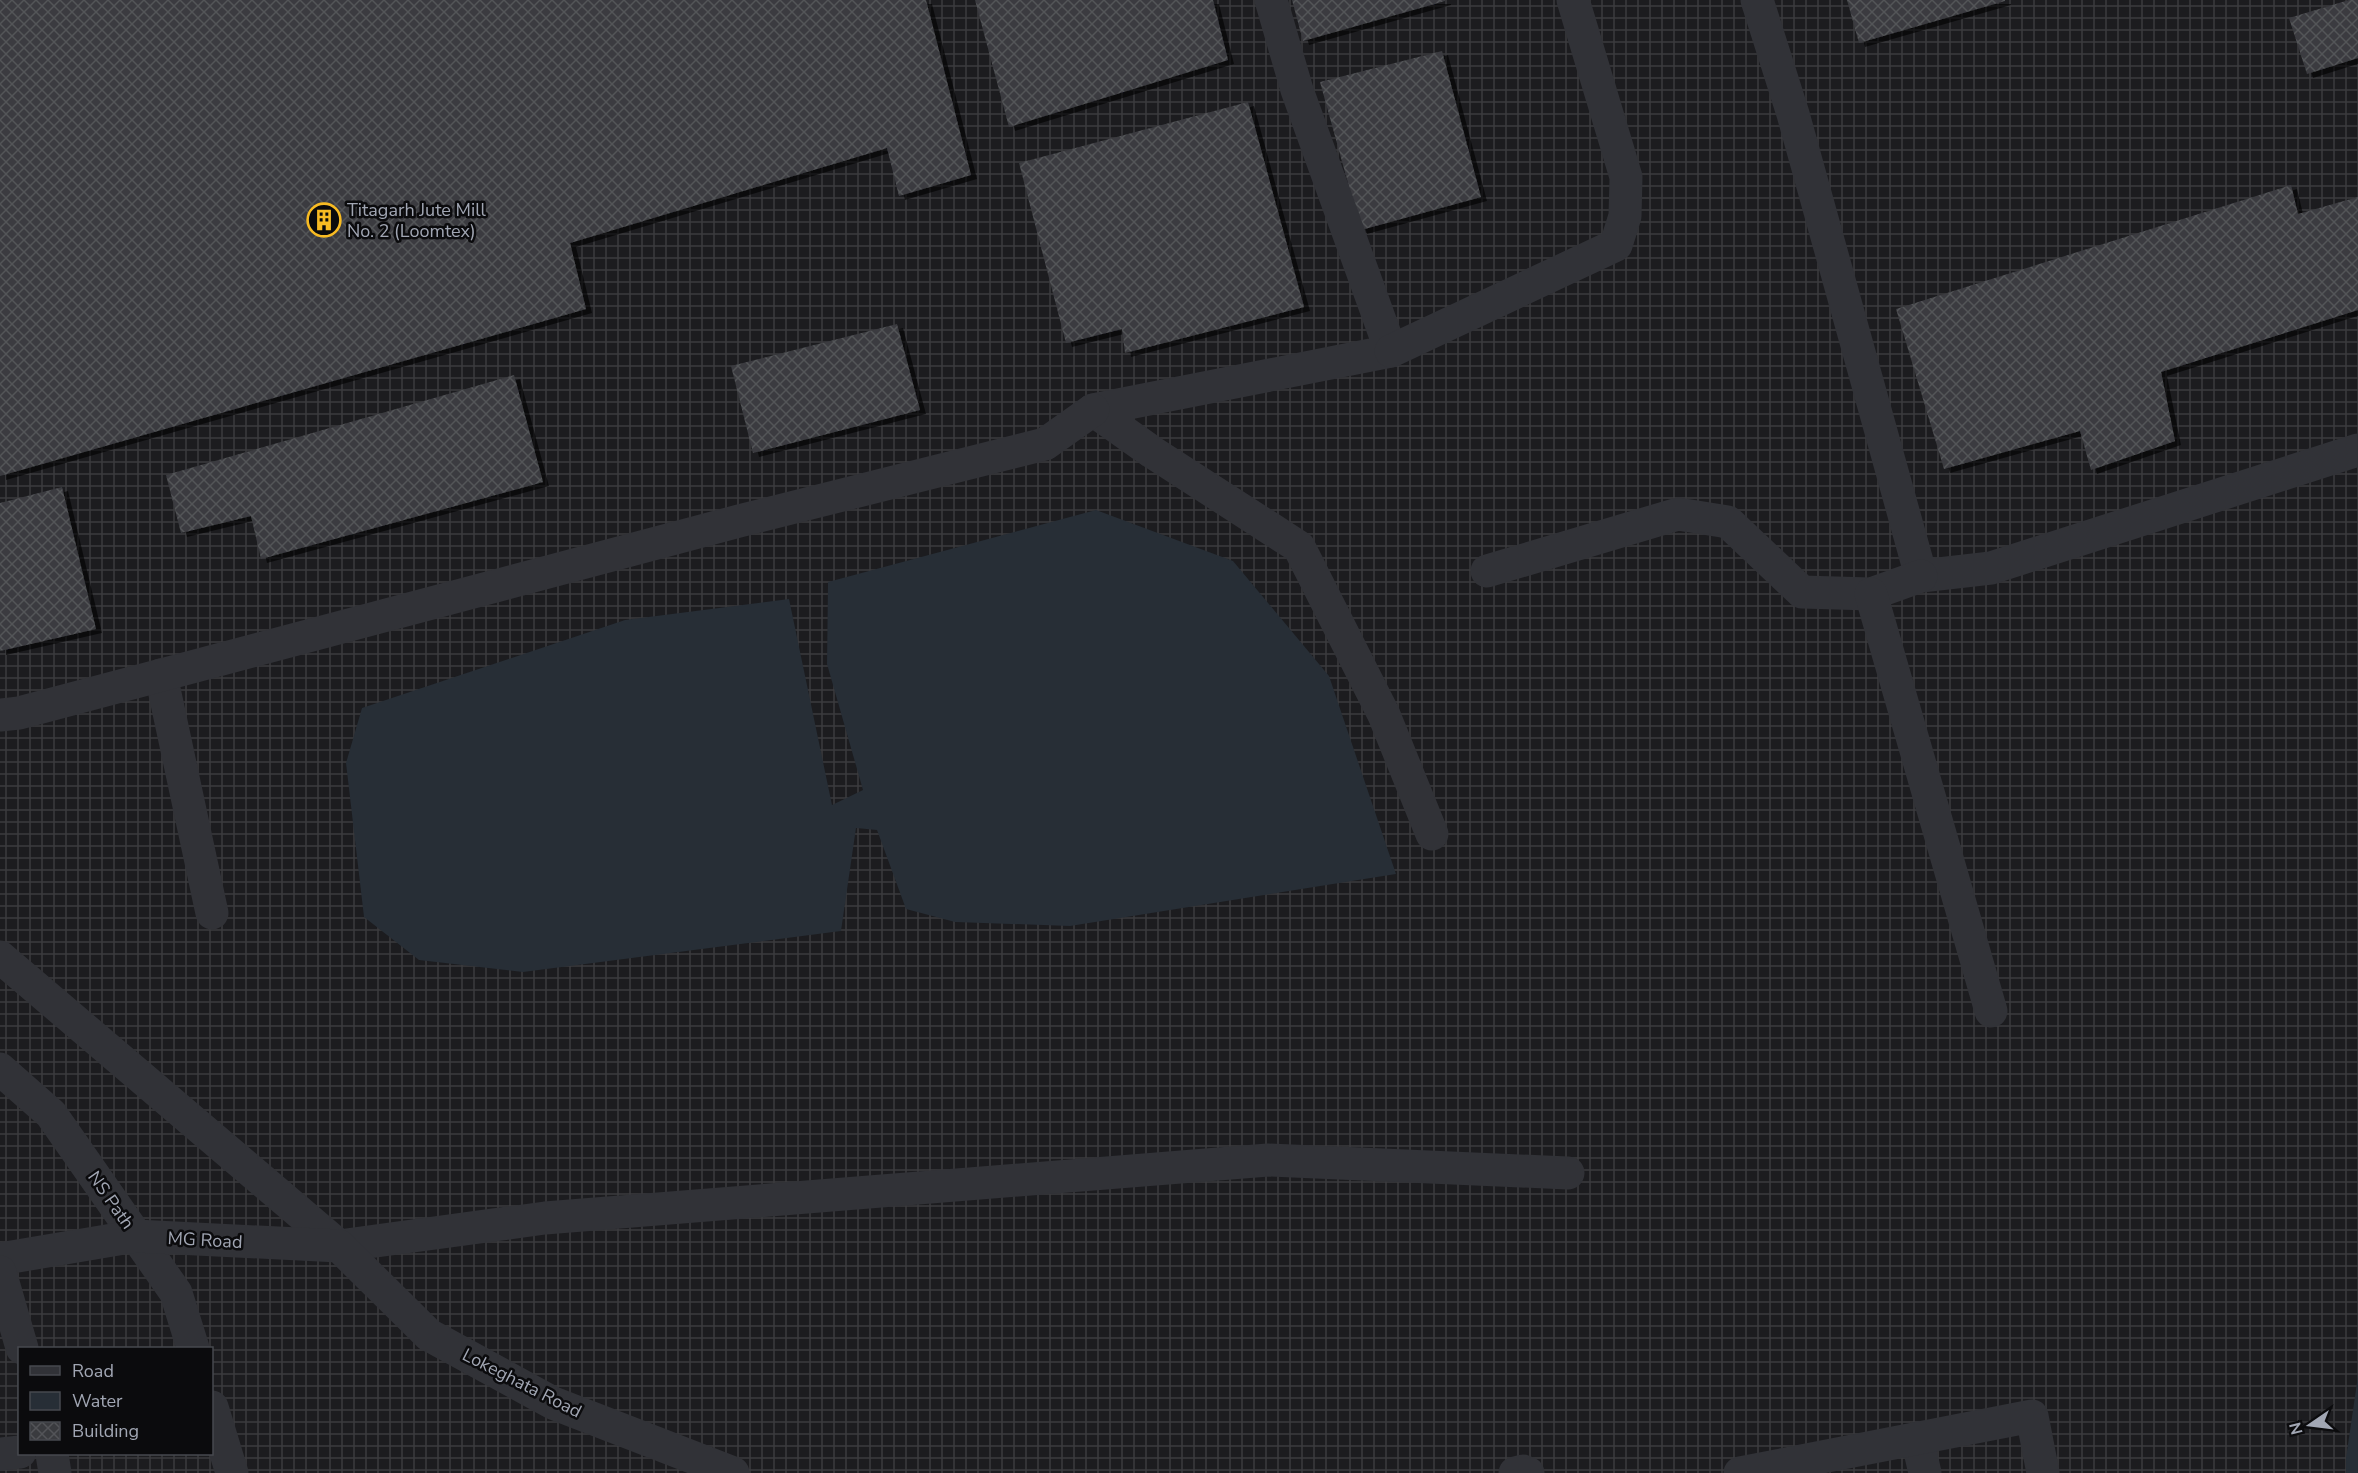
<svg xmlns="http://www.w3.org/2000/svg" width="2358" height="1473" viewBox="0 0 2358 1473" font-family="'Nunito Sans',sans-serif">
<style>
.industrial{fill:url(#industrial-grid);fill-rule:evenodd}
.water{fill:#272e36}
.building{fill:url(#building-cross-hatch);filter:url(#shadow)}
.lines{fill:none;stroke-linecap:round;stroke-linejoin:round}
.minor{stroke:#313237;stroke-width:33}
.labels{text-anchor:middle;stroke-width:5;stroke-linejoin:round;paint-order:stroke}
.poi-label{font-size:18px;fill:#a1a6b3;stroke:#0b0b0d;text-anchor:start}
.street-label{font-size:18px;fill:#a1a6b3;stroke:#0b0b0d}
</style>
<defs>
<pattern id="industrial-grid" width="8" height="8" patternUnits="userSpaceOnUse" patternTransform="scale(1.5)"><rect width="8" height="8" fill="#1c1c1f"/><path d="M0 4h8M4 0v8" fill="none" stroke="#3a3a3d"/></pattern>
<pattern id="building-cross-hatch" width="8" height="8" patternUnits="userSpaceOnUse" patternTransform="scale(1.5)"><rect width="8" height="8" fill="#3a3b3f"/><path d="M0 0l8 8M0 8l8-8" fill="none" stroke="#535458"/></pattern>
<filter id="shadow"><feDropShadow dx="6" dy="4" stdDeviation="0" flood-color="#0009"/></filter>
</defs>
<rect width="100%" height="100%" fill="#101012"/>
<!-- industrial -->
<path class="industrial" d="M0,0H2358V1473H0ZM20,1348H212V1454H20Z"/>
<!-- water -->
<g class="water">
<polygon points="1096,510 1233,561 1329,676 1396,874 1070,926 955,922 906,909 877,830 856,828 841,931 523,972 419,960 364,917 346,763 362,708 625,620 789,599 832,805 863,790 827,664 828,582"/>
<polygon points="2358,1376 2358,1473 2346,1473 2346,1458"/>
</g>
<!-- building -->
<g class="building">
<polygon points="0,0 926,0 971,175 899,196 887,148 570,243 586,309 0,476"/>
<polygon points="975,0 1213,0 1228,60 1009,127"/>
<polygon points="1292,0 1445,0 1445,1 1303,41"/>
<polygon points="1847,0 2005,0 2005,1 1859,43"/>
<polygon points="2349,0 2358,0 2358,58 2307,74 2289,18"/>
<polygon points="1442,51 1481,197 1361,230 1320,82"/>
<polygon points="1248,102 1304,307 1125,353 1122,329 1066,343 1019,163"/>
<polygon points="2291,185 2298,214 2358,197 2358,310 2161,372 2175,441 2091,470 2080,431 1944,469 1896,309"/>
<polygon points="897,324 920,410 753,453 731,366"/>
<polygon points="514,375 543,482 261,559 251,516 181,533 166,475"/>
<polygon points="62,487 96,629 0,651 0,503"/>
</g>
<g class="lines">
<!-- minor -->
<g class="minor">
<polyline points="1271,0 1297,90 1391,351 1093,410 1152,452 1299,547 1384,715 1432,834"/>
<polyline points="1757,0 1793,114 1921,576 1991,568 2358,450"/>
<polyline points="1391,351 1616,245 1625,216 1626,177 1573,0"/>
<polyline points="1487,571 1678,514 1728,522 1802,592 1871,594 1921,576"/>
<polyline points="1871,594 1991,1011"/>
<polyline points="161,675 212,913"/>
<polyline points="0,715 19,713 739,521 1045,444 1093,410"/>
<polyline points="0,957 339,1246 545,1218 1268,1160 1568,1173"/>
<polyline points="0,1069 51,1114 176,1293 193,1348"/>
<polyline points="0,1259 136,1236 339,1246 429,1335 553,1403 733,1473"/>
<polyline points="0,1272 22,1348"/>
<polyline points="212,1407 232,1473"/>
<polyline points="1917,1438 1925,1473"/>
<polyline points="0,1454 20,1452"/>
<polyline points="52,1454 55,1473"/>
<polyline points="1515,1473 1523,1471 1528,1473"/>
<polyline points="1740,1473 2032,1416 2043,1473"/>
</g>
</g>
<!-- icons -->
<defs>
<symbol id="building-ring" viewBox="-11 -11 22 22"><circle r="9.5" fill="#0b0b0d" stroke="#f8bb22" stroke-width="1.5"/><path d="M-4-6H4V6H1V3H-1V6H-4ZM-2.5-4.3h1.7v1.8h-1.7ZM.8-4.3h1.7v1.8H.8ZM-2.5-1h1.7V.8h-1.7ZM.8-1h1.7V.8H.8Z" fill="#f8bb22"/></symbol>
</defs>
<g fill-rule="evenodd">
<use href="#building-ring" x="305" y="201" width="38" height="38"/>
</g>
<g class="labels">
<!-- poi labels -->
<g class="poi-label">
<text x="347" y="216">Titagarh Jute Mill<tspan x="347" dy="21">No. 2 (Loomtex)</tspan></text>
</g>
<!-- street labels -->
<g class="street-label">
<text transform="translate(111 1200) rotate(55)" y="6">NS Path</text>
<text transform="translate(205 1240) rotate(3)" y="6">MG Road</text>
<text transform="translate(522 1383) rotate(27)" y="6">Lokeghata Road</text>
</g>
</g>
<!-- legend -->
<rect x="18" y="1347" width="195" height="108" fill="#0b0b0d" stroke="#47494f" stroke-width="1.5"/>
<rect x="30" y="1366" width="30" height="9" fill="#313237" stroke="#47494f" stroke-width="1.5"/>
<text x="72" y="1377" font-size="18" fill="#a1a6b3">Road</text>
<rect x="30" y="1392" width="30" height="18" fill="#272e36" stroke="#47494f" stroke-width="1.5"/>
<text x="72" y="1407" font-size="18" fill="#a1a6b3">Water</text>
<rect x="30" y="1422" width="30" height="18" fill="url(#building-cross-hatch)" stroke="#47494f" stroke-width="1.5"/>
<text x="72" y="1437" font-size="18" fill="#a1a6b3">Building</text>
<!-- north arrow -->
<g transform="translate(2310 1425) rotate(256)" stroke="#0b0b0d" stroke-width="4.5" paint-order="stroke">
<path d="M0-4.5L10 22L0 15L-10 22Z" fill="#a1a6b3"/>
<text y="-9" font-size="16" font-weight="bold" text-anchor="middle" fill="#a1a6b3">N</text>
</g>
</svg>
